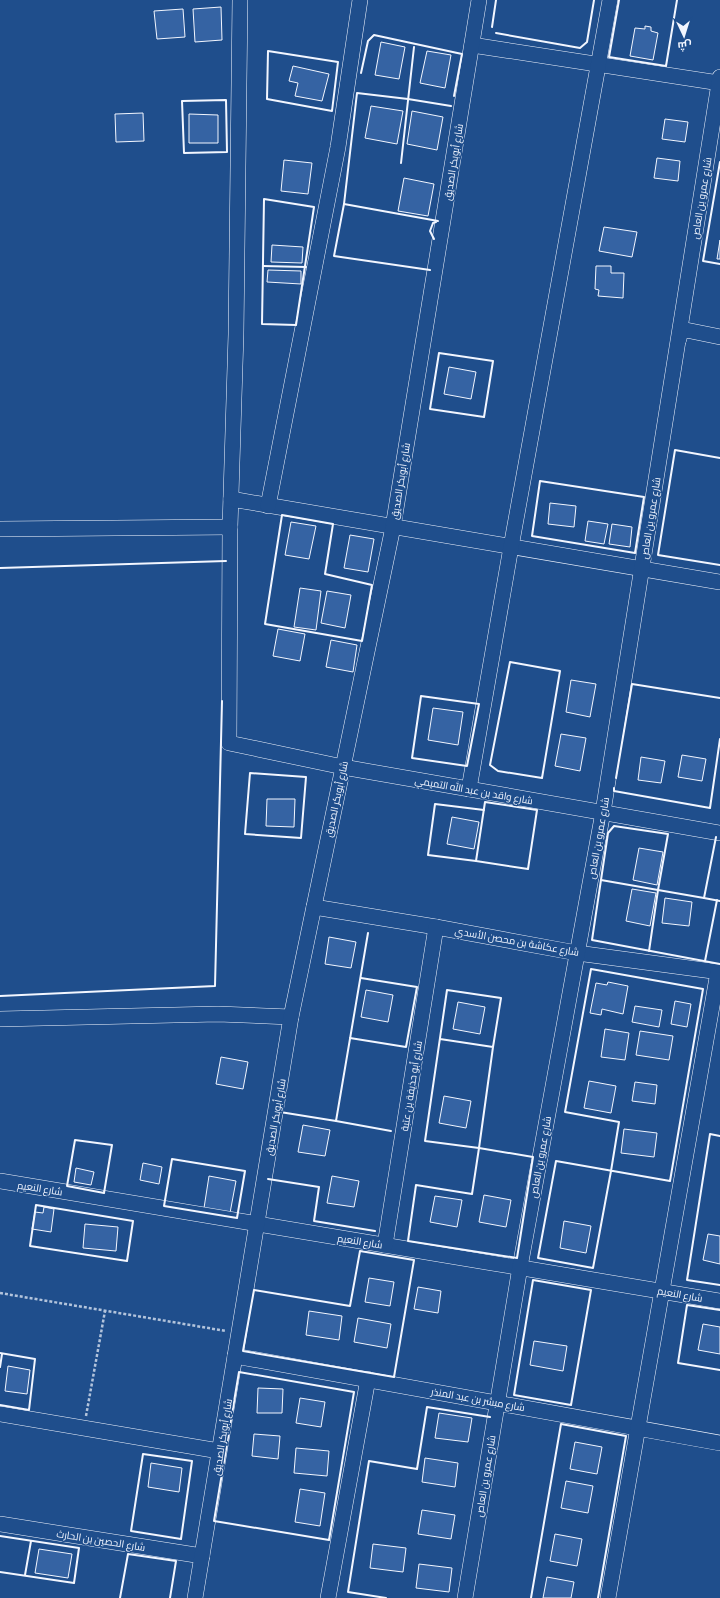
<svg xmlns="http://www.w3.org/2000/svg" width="720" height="1598" viewBox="0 0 720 1598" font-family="Bitter,Cairo,serif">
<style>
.building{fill:#3563a3;stroke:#f2f6ff}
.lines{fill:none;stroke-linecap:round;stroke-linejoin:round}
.minor-casing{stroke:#f2f6ff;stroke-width:16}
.path{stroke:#b3c4dc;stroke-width:2.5;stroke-dasharray:3 2;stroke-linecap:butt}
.minor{stroke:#1f4e8c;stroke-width:15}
.wall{stroke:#f2f6ff;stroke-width:2}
.labels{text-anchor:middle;stroke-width:3;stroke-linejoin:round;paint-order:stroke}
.street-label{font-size:10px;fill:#f2f6ff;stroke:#1f4e8c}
</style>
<rect width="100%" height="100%" fill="#1f4e8c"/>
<!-- building -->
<g class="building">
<polygon points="221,7 222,40 195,42 193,9"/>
<polygon points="183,9 185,37 157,39 154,11"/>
<polygon points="645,26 651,27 651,31 658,33 653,60 630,56 635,28 645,29"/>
<polygon points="381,42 405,47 399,79 375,75"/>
<polygon points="427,51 451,55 445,88 420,83"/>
<polygon points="293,66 329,74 322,101 295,96 298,83 289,81"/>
<polygon points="371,106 403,111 397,144 365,138"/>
<polygon points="412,111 443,117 437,150 407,144"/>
<polygon points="143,113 144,141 116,142 115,114"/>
<polygon points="189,114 218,115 218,143 189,143"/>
<polygon points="665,119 688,122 685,142 662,139"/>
<polygon points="657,158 680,161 678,181 654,178"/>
<polygon points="284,160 312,163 308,194 281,191"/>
<polygon points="404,178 434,184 428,216 398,211"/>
<polygon points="604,227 637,232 632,257 599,251"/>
<polygon points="720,240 720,259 717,259"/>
<polygon points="272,245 303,247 302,263 271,262"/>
<polygon points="596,266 611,266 611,273 624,273 623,298 598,296 599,290 595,289"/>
<polygon points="268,270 301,271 301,284 267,282"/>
<polygon points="449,367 476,372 471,399 444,394"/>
<polygon points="550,503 576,506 574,527 548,524"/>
<polygon points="588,521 608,524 604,544 585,541"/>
<polygon points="291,522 316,526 309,559 285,555"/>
<polygon points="612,524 632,527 630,547 609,544"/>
<polygon points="350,535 374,539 368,572 344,568"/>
<polygon points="300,588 321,591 316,630 294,627"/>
<polygon points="327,591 351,595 345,628 321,623"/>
<polygon points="278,629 305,634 300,661 273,656"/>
<polygon points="331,640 357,645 353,672 326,667"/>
<polygon points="571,680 596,684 590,717 566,712"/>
<polygon points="433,708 463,712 458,745 428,740"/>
<polygon points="561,734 586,738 580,771 555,766"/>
<polygon points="682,755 706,759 702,781 678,777"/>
<polygon points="641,757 665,761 661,783 638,780"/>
<polygon points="267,799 295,799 294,827 266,826"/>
<polygon points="452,817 479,822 474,849 447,844"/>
<polygon points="639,848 663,852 657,885 633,880"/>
<polygon points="632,889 656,893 650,926 626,921"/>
<polygon points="665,898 692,902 689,926 662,923"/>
<polygon points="329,937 356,942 351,968 325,964"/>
<polygon points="608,982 628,986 623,1014 602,1009 601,1015 590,1013 596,983 607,985"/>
<polygon points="366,990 393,995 388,1022 361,1017"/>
<polygon points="675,1001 691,1004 687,1027 671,1024"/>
<polygon points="458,1002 485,1007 480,1034 453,1029"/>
<polygon points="635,1006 662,1010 659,1027 632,1022"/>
<polygon points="605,1029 629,1033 625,1060 601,1057"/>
<polygon points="640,1031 673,1036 669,1060 636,1055"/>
<polygon points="221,1057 248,1062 243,1089 216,1084"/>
<polygon points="589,1081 616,1086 611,1113 584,1108"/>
<polygon points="635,1082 657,1085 655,1104 632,1101"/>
<polygon points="444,1096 471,1101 466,1128 439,1123"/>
<polygon points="303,1125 330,1130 325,1156 298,1152"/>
<polygon points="624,1129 657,1133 654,1157 621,1153"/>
<polygon points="143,1163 162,1167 159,1184 140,1180"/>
<polygon points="76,1168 94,1172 91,1185 74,1182"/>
<polygon points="209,1176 236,1181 230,1213 204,1208"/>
<polygon points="332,1176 359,1181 354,1207 327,1203"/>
<polygon points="484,1195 511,1200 506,1227 479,1222"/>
<polygon points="435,1196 462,1200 457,1227 430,1222"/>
<polygon points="44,1207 54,1209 51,1232 32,1229 35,1212 43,1213"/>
<polygon points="564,1221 591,1226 586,1253 560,1248"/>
<polygon points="85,1224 118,1227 116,1251 83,1248"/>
<polygon points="708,1234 720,1236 720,1264 703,1260"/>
<polygon points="369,1278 394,1282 390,1306 365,1302"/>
<polygon points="418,1287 441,1291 438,1313 414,1309"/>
<polygon points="309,1311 342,1316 339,1340 306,1335"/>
<polygon points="358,1318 391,1324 387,1348 354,1342"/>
<polygon points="703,1324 720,1327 720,1354 698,1350"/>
<polygon points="534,1341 567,1346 563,1371 530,1365"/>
<polygon points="8,1366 30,1370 27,1394 5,1391"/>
<polygon points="258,1388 283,1389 282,1413 257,1413"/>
<polygon points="300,1398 325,1402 321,1427 296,1423"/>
<polygon points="439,1413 472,1418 468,1442 435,1438"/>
<polygon points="254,1434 280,1436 278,1459 252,1456"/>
<polygon points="575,1442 602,1447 597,1474 570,1469"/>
<polygon points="296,1448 329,1451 327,1476 294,1473"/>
<polygon points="425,1458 458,1463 455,1487 422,1482"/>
<polygon points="151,1463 182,1468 179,1492 148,1487"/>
<polygon points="566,1481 593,1486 588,1513 561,1508"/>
<polygon points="300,1489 325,1493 320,1526 295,1522"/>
<polygon points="422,1510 455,1515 451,1539 418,1534"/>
<polygon points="555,1534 582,1539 577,1566 550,1561"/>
<polygon points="373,1544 406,1548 403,1572 370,1568"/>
<polygon points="39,1549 72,1554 68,1578 35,1573"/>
<polygon points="419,1564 452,1568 449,1592 416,1588"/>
<polygon points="547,1577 574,1582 571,1598 543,1598"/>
</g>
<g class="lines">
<defs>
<g id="minor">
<polyline points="240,0 236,334 230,527 229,743 343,767 720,833"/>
<polyline points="472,45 720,83"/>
<polyline points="679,339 681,329 720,337"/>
<polyline points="231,499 720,582"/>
<polyline points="268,506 338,147 360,0"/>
<polyline points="0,529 230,527"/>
<polyline points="469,789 511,547 610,0"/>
<polyline points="314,907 436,927 577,953 720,972"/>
<polyline points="0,1019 218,1014 291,1017"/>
<polyline points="0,1181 720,1301"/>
<polyline points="385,1245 436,927"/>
<polyline points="235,1356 720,1443"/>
<polyline points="0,1414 219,1451"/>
<polyline points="0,1524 202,1556"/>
<polyline points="195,1598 291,1017 393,527 479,0"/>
<polyline points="328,1598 368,1379"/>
<polyline points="465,1598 520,1267 603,812 720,77"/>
<polyline points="608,1598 718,972"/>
</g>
</defs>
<!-- minor casing -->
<use href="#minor" class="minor-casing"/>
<!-- path -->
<g class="path">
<polyline points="0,1293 226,1331"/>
<polyline points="86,1416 105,1311"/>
</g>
<!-- minor -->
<use href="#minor" class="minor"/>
<!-- wall -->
<g class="wall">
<polyline points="619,0 609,57 666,66 677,0"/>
<polyline points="492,27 496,0"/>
<polyline points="496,33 580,48 587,42 594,0"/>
<polygon points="268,51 338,62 332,111 267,99"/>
<polyline points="361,73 368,41 374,35 462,54 454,96"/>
<polygon points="226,100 227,152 184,153 182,101"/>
<polyline points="720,162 703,261 720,264"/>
<polyline points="401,163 414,47"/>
<polygon points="264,199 314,207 296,325 262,324"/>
<polyline points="344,204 334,256 430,270"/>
<polyline points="438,221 344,204 357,93 408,99 451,106"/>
<polyline points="434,239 430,231 433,223 436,222"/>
<polyline points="263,266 306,267"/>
<polygon points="439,353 493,361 484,417 430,409"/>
<polyline points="720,458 675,450 658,555 720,565"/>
<polygon points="540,481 644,497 635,553 532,536"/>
<polygon points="282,515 333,524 325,574 372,585 362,641 265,624"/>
<polyline points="0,568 226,561"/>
<polygon points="510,662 560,671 542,778 498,771 490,765"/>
<polygon points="421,696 479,704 467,766 412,758"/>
<polygon points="250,773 306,777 301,838 245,834"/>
<polyline points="616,778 632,684 720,698"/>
<polyline points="614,788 614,791 710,808 720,739"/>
<polygon points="485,802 537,810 528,869 476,861"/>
<polyline points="716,837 704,898 720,901"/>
<polyline points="476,861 428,855 435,804 484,810"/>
<polyline points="601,880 658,890 649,951"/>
<polyline points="704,898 658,890 668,834 614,826 608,833 592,940 720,964"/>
<polyline points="705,961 717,900"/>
<polyline points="0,996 215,986 222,701"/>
<polyline points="350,1038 406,1047 417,987 361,978"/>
<polyline points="440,1039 493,1047 501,998 447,990 425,1141 479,1148 493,1047"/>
<polyline points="280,1112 336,1121 368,933"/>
<polyline points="336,1121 391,1131"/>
<polyline points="720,1136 710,1134 687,1280 720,1285"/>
<polygon points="75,1140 112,1145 104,1193 67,1186"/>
<polygon points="479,1148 533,1157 517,1258 408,1241 416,1185 472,1194"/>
<polygon points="172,1159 245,1171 237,1218 164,1206"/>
<polyline points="611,1171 619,1122 565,1112 591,969 703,989 670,1181 556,1161 538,1258 593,1268 611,1171"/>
<polyline points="268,1179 319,1187 314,1221 375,1231"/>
<polygon points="36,1205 133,1221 127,1261 30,1246"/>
<polygon points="360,1251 414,1260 394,1377 243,1351 254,1290 350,1306"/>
<polygon points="533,1280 591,1290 571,1405 514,1395"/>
<polyline points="720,1310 687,1305 678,1363 720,1370"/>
<polyline points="0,1353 35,1359 29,1410 0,1405"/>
<polyline points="0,1367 2,1354"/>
<polygon points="239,1372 354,1392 329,1540 214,1521"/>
<polygon points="143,1454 192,1461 181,1539 131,1531"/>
<polyline points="0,1536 79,1548 74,1583 0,1572"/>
<polyline points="25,1575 31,1541"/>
<polyline points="120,1598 128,1554 176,1561 170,1598"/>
<polyline points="386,1598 348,1592 369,1461 417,1469 427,1407 490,1417"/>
<polyline points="531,1598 561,1424 626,1436 598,1598"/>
</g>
</g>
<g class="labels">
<!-- street labels -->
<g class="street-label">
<text transform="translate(453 162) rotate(-81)" y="4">شارع أبوبكر الصديق</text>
<text transform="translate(701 198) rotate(-81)" y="4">شارع عمرو بن العاص</text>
<text transform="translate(400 481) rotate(-81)" y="4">شارع أبوبكر الصديق</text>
<text transform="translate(650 518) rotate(-81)" y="4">شارع عمرو بن العاص</text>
<text transform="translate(474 790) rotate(10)" y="4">شارع واقد بن عبد الله التميمي</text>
<text transform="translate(336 799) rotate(-78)" y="4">شارع أبوبكر الصديق</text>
<text transform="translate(598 838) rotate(-80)" y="4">شارع عمرو بن العاص</text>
<text transform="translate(517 941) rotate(10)" y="4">شارع عكاشة بن محصن الأسدي</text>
<text transform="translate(411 1086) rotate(-81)" y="4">شارع أبو حذيفة بن عتبة</text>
<text transform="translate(275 1117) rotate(-80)" y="4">شارع أبوبكر الصديق</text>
<text transform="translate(540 1157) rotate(-80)" y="4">شارع عمرو بن العاص</text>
<text transform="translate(40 1188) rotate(9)" y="4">شارع النعيم</text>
<text transform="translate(360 1241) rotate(9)" y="4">شارع النعيم</text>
<text transform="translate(680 1294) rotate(10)" y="4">شارع النعيم</text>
<text transform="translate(478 1399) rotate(10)" y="4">شارع مبشر بن عبد المنذر</text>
<text transform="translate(222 1437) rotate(-81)" y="4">شارع أبوبكر الصديق</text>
<text transform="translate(485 1476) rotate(-81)" y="4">شارع عمرو بن العاص</text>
<text transform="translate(101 1540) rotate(9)" y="4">شارع الحصين بن الحارث</text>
</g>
</g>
<!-- north arrow -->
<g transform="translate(684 36) rotate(176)" stroke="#1f4e8c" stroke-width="3" paint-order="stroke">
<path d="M0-3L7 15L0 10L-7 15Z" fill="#f2f6ff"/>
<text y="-6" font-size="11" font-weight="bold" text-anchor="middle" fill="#f2f6ff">ش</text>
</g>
</svg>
